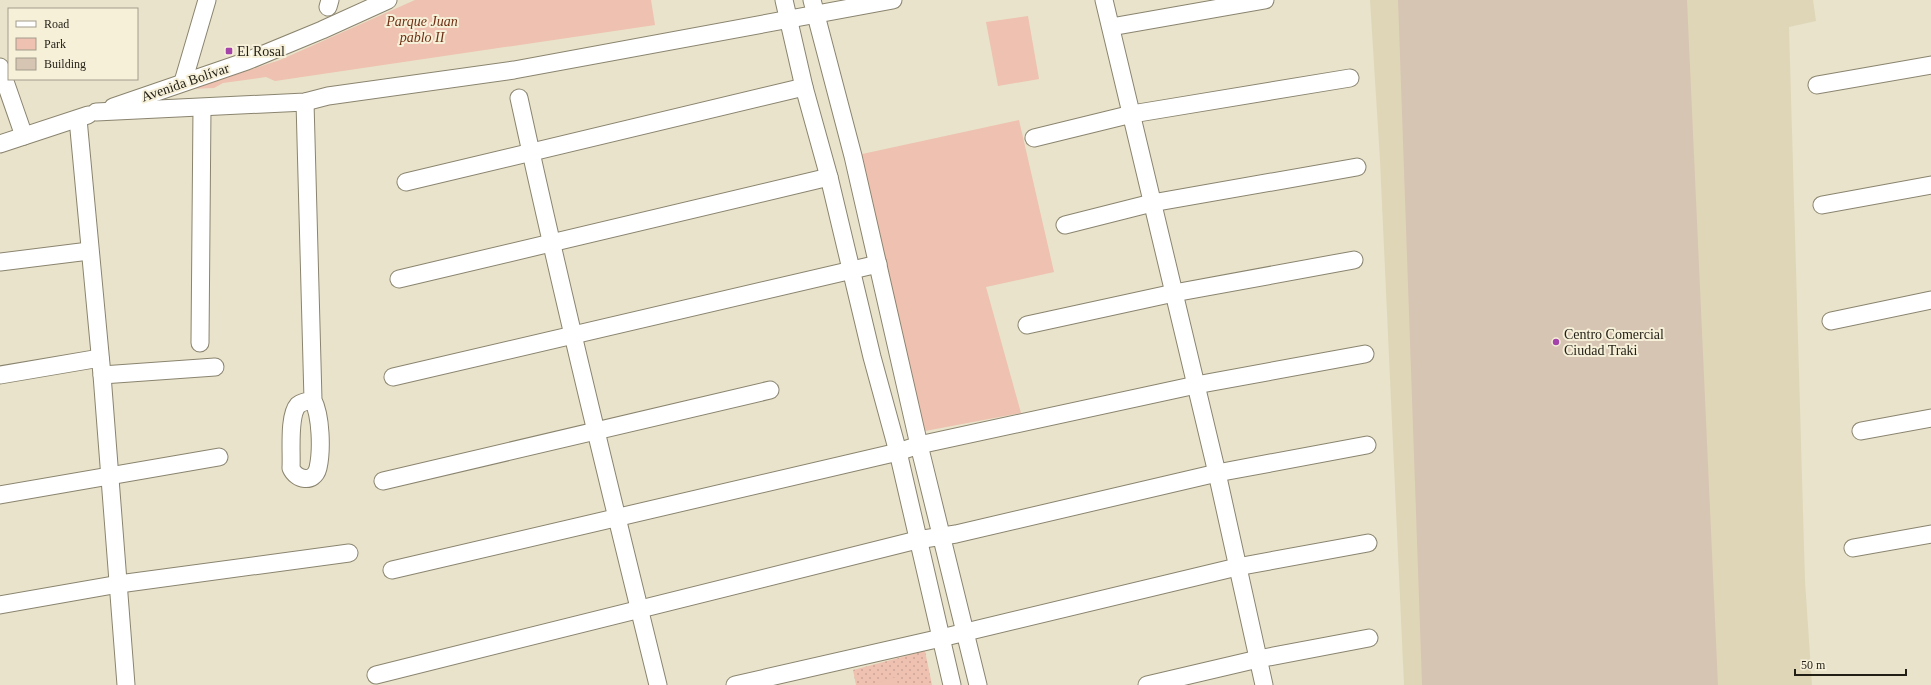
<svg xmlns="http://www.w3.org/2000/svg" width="1931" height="685" viewBox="0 0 1931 685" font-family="'Times New Roman',serif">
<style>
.built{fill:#dfd6b8}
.grass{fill:url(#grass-dots)}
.green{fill:#eec1b0}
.building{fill:#d7c5b3}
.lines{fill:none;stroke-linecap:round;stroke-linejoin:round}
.street-casing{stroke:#8a846f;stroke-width:19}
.street{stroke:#fff;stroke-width:17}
.poi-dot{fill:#a443aa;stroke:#f7f0d9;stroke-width:1.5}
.labels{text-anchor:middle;stroke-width:4;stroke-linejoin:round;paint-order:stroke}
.park-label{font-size:14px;font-style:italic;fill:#6e3015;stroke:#f7f0d9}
.poi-label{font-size:14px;fill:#201e15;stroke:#f7f0d9;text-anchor:start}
.street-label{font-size:14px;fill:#201e15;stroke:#f7f0d9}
</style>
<defs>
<pattern id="grass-dots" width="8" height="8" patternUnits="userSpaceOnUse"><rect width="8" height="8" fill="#eec1b0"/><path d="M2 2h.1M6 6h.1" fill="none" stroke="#cca596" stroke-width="1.8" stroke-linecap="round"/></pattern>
</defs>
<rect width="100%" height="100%" fill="#e9e3cb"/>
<!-- built -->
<polygon class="built" points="1370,0 1813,0 1816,21 1789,27 1805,581 1812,685 1404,685 1380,160"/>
<!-- grass -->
<polygon class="grass" points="925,651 932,685 856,685 853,670"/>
<!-- green -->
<g class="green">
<polygon points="415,0 651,0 655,25 275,81 266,77 223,83 214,88 190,89 280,60"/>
<polygon points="1028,16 1039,79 998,86 986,22"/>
<polygon points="1019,120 1054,272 986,287 1021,413 925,431 853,156"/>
<polygon points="896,677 898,685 868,685"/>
</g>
<!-- building -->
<polygon class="building" points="1398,0 1687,0 1718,685 1422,685"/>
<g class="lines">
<defs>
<g id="street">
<polyline points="784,0 804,87 829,177 872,357 898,452 952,685"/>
<polyline points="812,0 853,156 919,445 978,685"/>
<polyline points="1104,0 1217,473 1264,685"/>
<polyline points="328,7 330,0"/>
<polyline points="1111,27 1265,0"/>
<polyline points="0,67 24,136"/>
<polyline points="183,82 207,0"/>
<polyline points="1817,85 1931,65"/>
<path d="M519,98C562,295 610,490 658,685"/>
<path d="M305,102L313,400C321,416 322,450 318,468C314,484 296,480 291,468C292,453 288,416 298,405C302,402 307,401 313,400"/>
<polyline points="113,107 247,61 322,30 388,0"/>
<polyline points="96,112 305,102 328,96 514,70 893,0"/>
<polyline points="78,119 102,375 126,685"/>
<polyline points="1034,138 1132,114 1350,78"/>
<polyline points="0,144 88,115"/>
<polyline points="406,182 804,87"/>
<polyline points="1822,205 1931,185"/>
<polyline points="1065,225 1152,203 1357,167"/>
<polyline points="0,262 89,251"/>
<polyline points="399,279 829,177"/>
<polyline points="1831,321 1931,300"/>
<polyline points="1027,325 1174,293 1354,260"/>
<polyline points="200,343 202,108"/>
<polyline points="0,375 100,358"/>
<polyline points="102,375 215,367"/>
<polyline points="393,377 878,264"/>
<polyline points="1861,431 1931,418"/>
<polyline points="383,481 770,390"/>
<polyline points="0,495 219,457"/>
<polyline points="1853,548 1931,534"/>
<polyline points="392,570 898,452 919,445 1196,385 1365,354"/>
<polyline points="0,605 119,584 349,553"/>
<polyline points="376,675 917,540 956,534 1217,473 1367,445"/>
<polyline points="735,685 941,638 1237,567 1368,543"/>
<polyline points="1147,685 1258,659 1369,638"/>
</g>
</defs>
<!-- street casing -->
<use href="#street" class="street-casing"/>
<!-- street -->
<use href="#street" class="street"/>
</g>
<!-- markers -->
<g class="poi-dot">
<rect x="225" y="47" width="8" height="8" rx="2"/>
<circle cx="1556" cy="342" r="4"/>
</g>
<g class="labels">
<!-- park labels -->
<g class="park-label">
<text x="422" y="26">Parque Juan<tspan x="422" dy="16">pablo II</tspan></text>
</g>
<!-- poi labels -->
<g class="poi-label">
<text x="237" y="56">El Rosal</text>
<text x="1564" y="339">Centro Comercial<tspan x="1564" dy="16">Ciudad Traki</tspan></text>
</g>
<!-- street labels -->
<g class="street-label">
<text transform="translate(185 82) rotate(-19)" y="5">Avenida Bolívar</text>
</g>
</g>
<!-- legend -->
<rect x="8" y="8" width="130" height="72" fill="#f7f0d9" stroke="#a19c8b"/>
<rect x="16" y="21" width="20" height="6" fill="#ffffff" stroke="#a19c8b"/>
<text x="44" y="28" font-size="12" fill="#201e15">Road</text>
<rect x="16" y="38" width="20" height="12" fill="#eec1b0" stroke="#a19c8b"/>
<text x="44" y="48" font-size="12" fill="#201e15">Park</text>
<rect x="16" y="58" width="20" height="12" fill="#d7c5b3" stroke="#a19c8b"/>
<text x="44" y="68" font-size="12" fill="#201e15">Building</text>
<!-- scale -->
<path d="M1795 669v6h111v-6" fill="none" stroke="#201e15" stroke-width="2"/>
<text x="1801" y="669" font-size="12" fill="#201e15" stroke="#f7f0d9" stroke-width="3" paint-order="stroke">50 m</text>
</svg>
